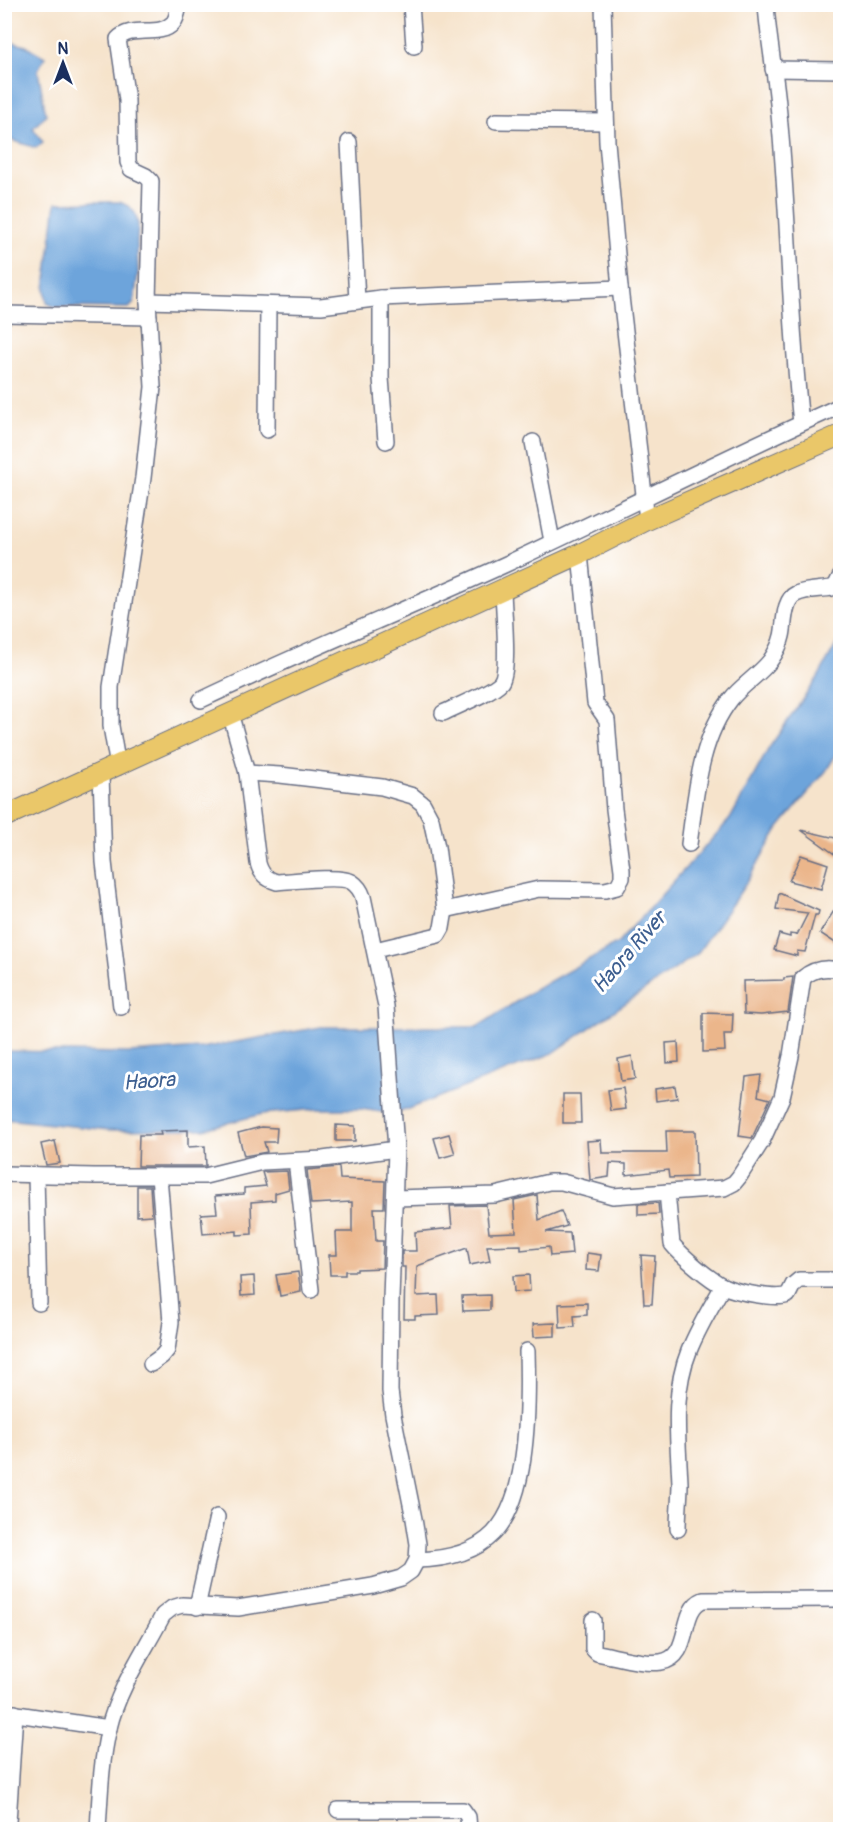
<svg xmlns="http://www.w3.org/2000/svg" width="845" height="1834" viewBox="0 0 845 1834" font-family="Pangolin,sans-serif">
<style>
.water{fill:#6da4db;stroke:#446a9c;stroke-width:1.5}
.building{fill:#ebb68b}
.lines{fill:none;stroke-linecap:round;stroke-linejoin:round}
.minor-casing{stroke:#686e84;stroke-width:18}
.major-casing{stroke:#686e84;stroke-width:22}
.minor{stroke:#fff;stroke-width:15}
.major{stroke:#eac769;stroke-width:20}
.labels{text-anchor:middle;stroke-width:6;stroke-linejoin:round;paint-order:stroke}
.water-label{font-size:21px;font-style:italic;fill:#3c5e90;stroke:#fff}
</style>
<rect width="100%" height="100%" fill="#fff"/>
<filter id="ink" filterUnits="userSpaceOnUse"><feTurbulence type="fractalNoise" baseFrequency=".0167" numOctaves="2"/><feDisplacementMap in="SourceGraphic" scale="12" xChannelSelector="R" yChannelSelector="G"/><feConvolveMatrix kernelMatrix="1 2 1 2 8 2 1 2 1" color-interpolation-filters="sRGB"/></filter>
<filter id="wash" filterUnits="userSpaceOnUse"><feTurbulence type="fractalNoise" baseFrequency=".008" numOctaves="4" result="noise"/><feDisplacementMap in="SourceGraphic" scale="24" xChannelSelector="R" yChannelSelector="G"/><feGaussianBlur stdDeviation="1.35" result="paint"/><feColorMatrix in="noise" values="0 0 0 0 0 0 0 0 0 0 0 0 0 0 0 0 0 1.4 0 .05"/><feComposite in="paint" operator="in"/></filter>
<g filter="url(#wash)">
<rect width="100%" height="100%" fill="#f6e3cb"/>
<!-- water -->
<g class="water">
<polygon points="11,42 26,46 45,57 38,70 46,115 33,128 43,142 36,148 5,138 5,51"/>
<polygon points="94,202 120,202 130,207 135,213 138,224 137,243 138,272 134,303 129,308 55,307 47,303 45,289 56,203"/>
<polygon points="840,638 840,748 826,771 778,829 743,888 697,954 553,1053 395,1114 361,1109 317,1109 262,1114 204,1129 110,1130 5,1119 4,1051 129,1053 201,1048 321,1027 477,1027 536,989 618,943 730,819 769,748 817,679"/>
</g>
<g id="blocks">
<!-- building -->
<g class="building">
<polygon points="801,830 840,839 840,858"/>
<polygon points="801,855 828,864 821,889 789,881"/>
<polygon points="779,893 819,911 818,915 815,915 805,952 797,951 797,956 774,950 779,934 790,937 790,934 797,935 808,913 776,909"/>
<polygon points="840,901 840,946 820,933"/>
<polygon points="793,977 788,1012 761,1015 744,1014 743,981 784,980 784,978"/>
<polygon points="703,1013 733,1014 732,1034 724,1034 725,1051 703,1052"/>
<polygon points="678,1042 679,1062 667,1063 666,1043"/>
<polygon points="632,1056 635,1079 621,1081 618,1059"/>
<polygon points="761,1075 758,1096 770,1099 752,1138 739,1136 746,1077"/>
<polygon points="675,1086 677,1098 656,1101 655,1089"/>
<polygon points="623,1088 626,1109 611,1111 608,1090"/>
<polygon points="563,1094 580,1094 581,1123 563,1123"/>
<polygon points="336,1125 355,1126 355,1141 336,1141"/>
<polygon points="261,1127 277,1128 276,1142 264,1142 267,1152 244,1156 238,1133"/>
<polygon points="188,1130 188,1147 205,1146 206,1166 138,1166 139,1135 161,1135 160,1131"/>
<polygon points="666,1131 695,1131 696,1177 669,1178 668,1170 626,1175 626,1164 610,1163 609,1177 590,1180 587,1141 601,1140 602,1153 667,1153"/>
<polygon points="449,1134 455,1154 440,1158 434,1138"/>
<polygon points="55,1141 60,1163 46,1165 41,1144"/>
<polygon points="339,1167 340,1179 385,1181 384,1208 374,1208 376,1241 383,1241 382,1268 357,1269 357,1271 345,1271 345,1275 330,1275 329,1255 337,1255 336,1232 352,1232 352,1202 311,1204 307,1170"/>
<polygon points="287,1171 289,1189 275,1193 275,1200 251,1202 252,1234 237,1235 237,1231 203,1234 201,1214 217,1213 215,1196 244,1194 244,1188 266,1186 262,1172"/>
<polygon points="137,1186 150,1186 152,1215 137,1216"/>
<polygon points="537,1195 539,1220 561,1211 567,1226 546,1232 570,1233 572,1254 550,1256 549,1247 521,1250 521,1245 487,1246 490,1261 470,1265 467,1248 417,1266 416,1296 438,1295 439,1315 415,1316 415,1319 404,1319 405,1267 402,1267 402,1251 416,1251 415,1232 452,1228 450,1206 486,1205 489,1233 516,1232 514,1200"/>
<polygon points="658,1203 659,1214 638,1215 638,1204"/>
<polygon points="587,1253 601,1255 599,1271 586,1270"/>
<polygon points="641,1255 655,1256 652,1304 644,1304"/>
<polygon points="298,1272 301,1292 280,1296 276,1275"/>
<polygon points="529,1275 530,1291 514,1292 513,1276"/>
<polygon points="254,1276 255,1295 241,1296 240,1277"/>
<polygon points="490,1295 490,1310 463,1311 462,1296"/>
<polygon points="587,1303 587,1315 574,1316 575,1327 560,1328 559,1304"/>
<polygon points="555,1323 555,1336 534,1337 533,1324"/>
</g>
</g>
</g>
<g filter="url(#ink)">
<use href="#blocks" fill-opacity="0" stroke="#686e84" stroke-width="1.5"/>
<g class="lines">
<defs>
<g id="minor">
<polyline points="411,4 414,46"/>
<polyline points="603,4 607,142 620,288 647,520"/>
<path d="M766,4C768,38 775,71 778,104C789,210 789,317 801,423"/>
<polyline points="773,69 840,70"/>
<polyline points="496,121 606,122"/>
<polyline points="349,142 357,301"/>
<polyline points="381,298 381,378 386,441"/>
<polyline points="148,301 321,306 381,298 620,288"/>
<polyline points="4,314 149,317"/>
<polyline points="267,430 268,305"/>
<polyline points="533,442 552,541"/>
<path d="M201,700C301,652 403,611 504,565C616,513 727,456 840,406"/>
<path d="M443,713C457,706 492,692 501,682C510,670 503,607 503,589"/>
<path d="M118,767L111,726V687L143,478L153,387L148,301L151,181L146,176L131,169L128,162L127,100L118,39C131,24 160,38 173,23C177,19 178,10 179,4"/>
<polyline points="247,773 280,775 382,787 413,796 423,804 431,819 437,847 445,910 539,889 605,890 617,887 622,878 622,870 614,809 607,720 595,703 580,554"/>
<polyline points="101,775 104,862 121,1007"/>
<path d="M689,844C696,795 699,740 731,699C742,685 759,675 770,661C775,654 780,645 782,636C785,624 783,600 796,594C806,589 821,590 832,588L836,585L840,577"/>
<polyline points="375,950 438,935 442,928 445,910"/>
<polyline points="296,1161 311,1290"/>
<polyline points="4,1174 94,1176 205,1176 262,1162 323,1159 396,1149"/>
<polyline points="36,1175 39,1303"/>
<path d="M667,1192L672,1244C681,1255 710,1280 723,1286C736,1292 776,1300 788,1295L793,1285L799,1280H840"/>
<path d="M395,1198L495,1195L549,1182H562L613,1196L724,1188L734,1183L739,1177L762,1141L782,1097L791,1056L803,978C814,968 826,967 840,970"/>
<polyline points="151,1364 162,1356 167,1350 171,1322 159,1176"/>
<path d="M678,1529C678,1513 680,1498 680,1483C678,1438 672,1393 689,1351C698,1328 711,1307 723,1286"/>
<path d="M417,1560C489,1558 514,1525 523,1457C528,1422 528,1386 527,1351"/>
<polyline points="197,1607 217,1517"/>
<path d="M593,1620V1649L597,1653C615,1656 643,1665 661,1662C693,1657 678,1610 703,1600L840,1599"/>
<polyline points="4,1712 109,1728"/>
<polyline points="338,1810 463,1810 468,1817 469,1830"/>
<polyline points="8,1822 15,1713"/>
<path d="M98,1830C100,1796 101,1761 109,1728C118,1689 145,1650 163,1615L172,1608L182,1605L238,1608L373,1586L401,1578L411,1571L417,1560L418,1544L414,1519L393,1415L390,1391L391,1299L396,1149L386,1006L363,897C361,891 358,886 352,882C341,875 292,881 277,882C266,879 261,874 258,863L247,773L230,713"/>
</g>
<polyline id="major" points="4,817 580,554 647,520 840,435"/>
</defs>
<!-- minor casing -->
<use href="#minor" class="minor-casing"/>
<!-- major casing -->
<use href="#major" class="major-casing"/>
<!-- minor -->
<use href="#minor" class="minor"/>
<!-- major -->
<use href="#major" class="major"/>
</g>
</g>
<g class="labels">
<!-- water labels -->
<g class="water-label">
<text transform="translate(629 952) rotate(-49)" y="7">Haora River</text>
<text transform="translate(149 1081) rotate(-4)" y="7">Haora</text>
</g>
</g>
<!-- margin -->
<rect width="845" height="1834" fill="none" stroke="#fff" stroke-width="24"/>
<!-- north arrow -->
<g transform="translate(63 63)" stroke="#ffffff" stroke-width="4.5" paint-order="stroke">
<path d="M0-4.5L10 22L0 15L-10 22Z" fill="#1b2f5e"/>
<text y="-9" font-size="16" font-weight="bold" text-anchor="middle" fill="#1b2f5e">N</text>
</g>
</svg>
